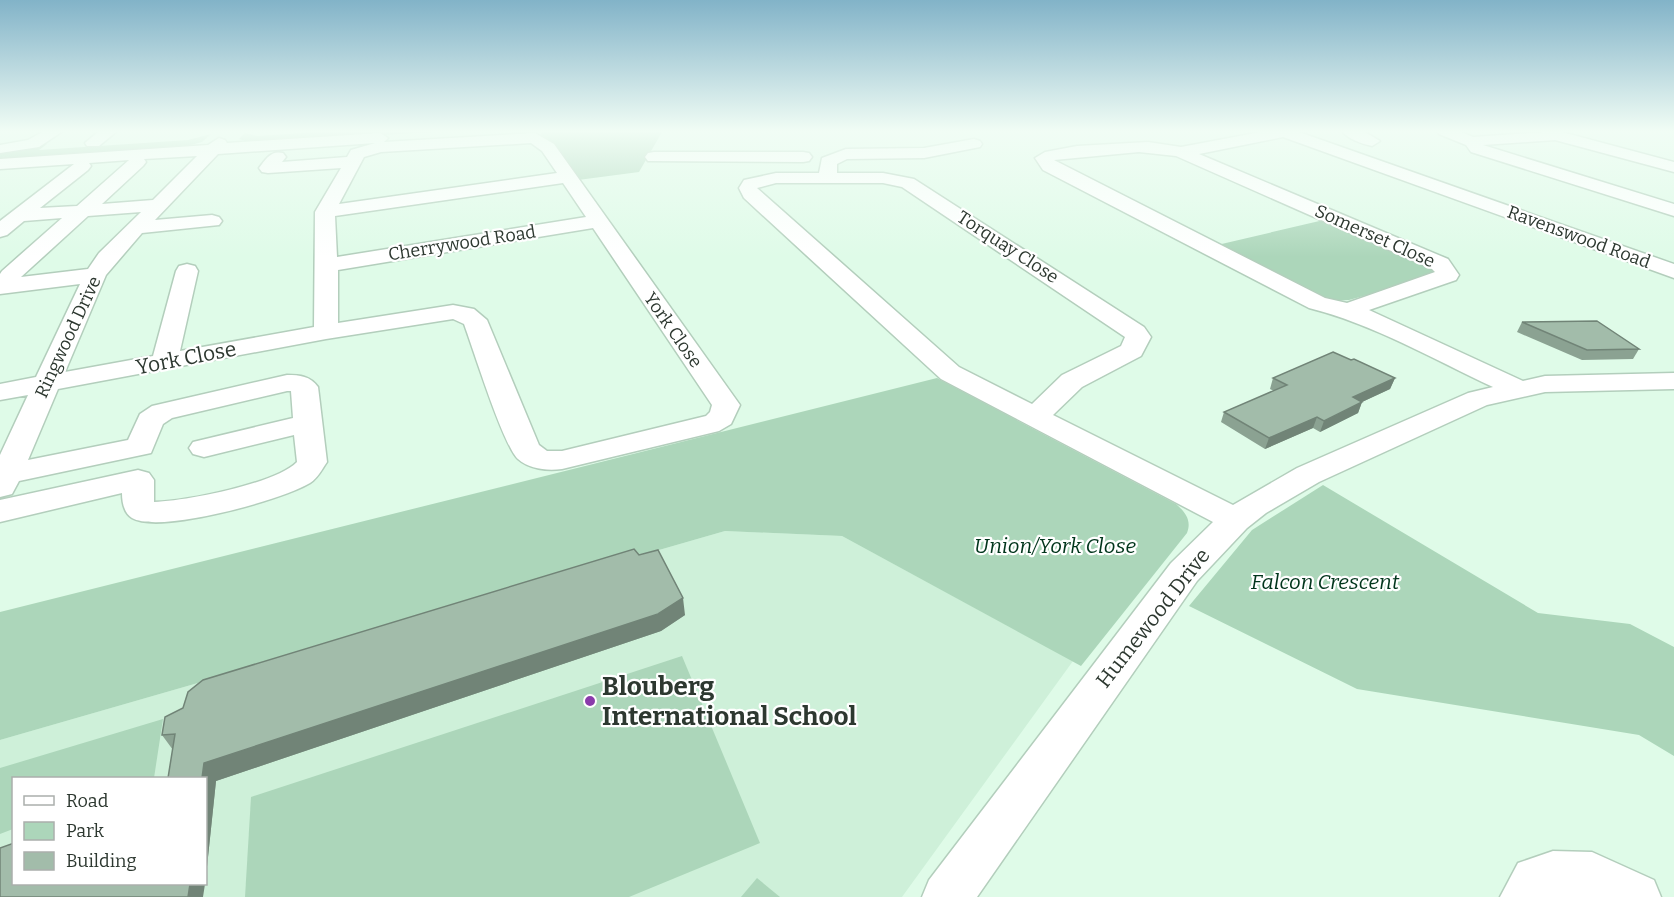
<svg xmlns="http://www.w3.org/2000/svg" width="1674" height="897" viewBox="0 0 1674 897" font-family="Bitter,serif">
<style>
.built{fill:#cef0d9;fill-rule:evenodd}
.green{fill:#acd6ba}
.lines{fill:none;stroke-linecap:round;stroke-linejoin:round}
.minor-casing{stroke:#b3cebc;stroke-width:3}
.minor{fill:#fff;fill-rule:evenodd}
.wall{fill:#8ba292}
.shaded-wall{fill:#718477}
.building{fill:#a2bcaa;stroke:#718477;stroke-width:1.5}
.poi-dot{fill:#8a3bab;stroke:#fff;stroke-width:2}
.labels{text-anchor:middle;stroke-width:4.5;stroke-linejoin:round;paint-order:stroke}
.far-street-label{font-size:18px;fill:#2d3830;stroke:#fff}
.street-label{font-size:21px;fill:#2d3830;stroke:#fff}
.park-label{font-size:21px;font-style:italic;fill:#00351b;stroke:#fff}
.near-poi-label{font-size:26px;font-weight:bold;fill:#2d3830;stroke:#fff;text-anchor:start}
</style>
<rect width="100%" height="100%" fill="#dffbe8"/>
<!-- built -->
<path class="built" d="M725,531L842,536L1073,661L902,897H0V740ZM14,778H206V884H14Z"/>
<!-- green -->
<g class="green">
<polygon points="335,131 450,131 251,143 239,139 245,133 257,136"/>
<polygon points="542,132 662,132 639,172 578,180 548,139 540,136"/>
<polygon points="211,134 202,142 180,148 0,161 0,151 47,144 39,150 188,140"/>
<polygon points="1328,219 1438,269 1435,276 1349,300 1328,301 1213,246"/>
<path d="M937,378L1176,504C1185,512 1192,520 1187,533L1081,666L842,536L725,531L0,740V612Z"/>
<polygon points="1323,485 1538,613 1630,624 1674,647 1674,756 1639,735 1357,689 1189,606 1252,530"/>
<polygon points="682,656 760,843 629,897 245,897 251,797"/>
<polygon points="163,719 154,778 14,778 13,829 0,834 0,768"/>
<polygon points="757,878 780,897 741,897"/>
</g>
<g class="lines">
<defs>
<g id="minor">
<polygon points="44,131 63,131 39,147 0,153 0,145 28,140"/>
<polygon points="99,131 117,131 99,146 87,146 85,143"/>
<path d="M1266,131H1296L1674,264V278L1283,137L1199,154L1448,259L1459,275L1456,280L1369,310L1523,381L1545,376L1674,373V389L1545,392L1487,405L1319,482L1266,513L1247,528L1197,581L977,897H922L929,880L1171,563L1213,522L941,379L744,198L739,188L744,180L776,173H819L822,158L846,149L924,148L974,139L980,141L982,144L980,147L924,158L847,159L837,164V173H883L914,179L1144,327L1151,337L1141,356L1082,387L1053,415L1233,505L1297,468L1468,393L1493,387C1433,359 1373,324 1309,308L1043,170L1035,158L1045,152L1077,146L1148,142L1181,147ZM1139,152L1176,156L1432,269L1435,272L1347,303L1325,298L1054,160ZM776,183H883L902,187L1125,337L1121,346L1062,375L1032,404L959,367L757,188Z"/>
<path d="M1342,131H1363L1380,141L1372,146C1362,144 1348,139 1342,131Z"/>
<polygon points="1437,131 1459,131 1473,137 1558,131 1674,162 1674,172 1555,140 1483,145 1674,204 1674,216 1471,152 1466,145 1439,134"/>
<path d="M380,133L388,138L384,142L535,133L554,144L740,405L731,424L719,431L562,469C547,471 529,469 518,459C503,445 473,348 464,324L453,319L326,339L58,389L28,460L128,440L140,414L152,406L287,375C300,375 310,376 318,387L327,462C322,469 318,478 310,483C282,500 160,534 132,518C124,513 122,502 122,493L0,522V500L138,470L149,473L154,480V502C186,501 275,484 297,462L294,435L204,457L193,454L189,448L193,442L293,418L291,391H287L172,418L163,424L151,453L19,481L12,494L0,497V455L28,395L0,400V384L36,377L80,284L0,294V274L2,271L62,218L24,221L7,235L0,237V221L74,164L0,169V159L208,145L219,138L225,140L227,143ZM375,143L351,150L347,157L282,162L286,157L283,153C271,150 266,159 259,168L262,172L268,173L341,168L315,212L314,327L180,351L198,271L195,266L187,264L179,266L176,271L153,356L65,372L106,275L142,233L219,225L222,221L219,217L212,215L155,220L218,154ZM531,143L542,151L557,173L339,204L364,157L381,152ZM197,156L153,200L102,204L143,166L146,162L144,159ZM129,160L77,206L40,208L88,170L91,166L89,163ZM563,183L586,217L337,257L335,216ZM141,212L99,253L88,269L21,277L88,216ZM593,228L712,405L710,412L706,416L562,451H547L539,445L487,320L474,309L453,305L338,323V270Z"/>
<polygon points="654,152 803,152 809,153 812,157 809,161 803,162 648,161 645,157 648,153"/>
<polygon points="1553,851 1592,852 1654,880 1661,897 1500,897 1518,863"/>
</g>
</defs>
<!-- minor casing -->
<use href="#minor" class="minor-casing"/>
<!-- minor -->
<use href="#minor" class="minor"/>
</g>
<!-- wall -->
<g class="wall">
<polygon points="1522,322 1639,349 1633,359 1582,360 1517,332"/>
<polygon points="1351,360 1395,378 1390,389 1362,402 1358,413 1320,432 1313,428 1265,449 1221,422 1224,412 1274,391 1270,389 1273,378"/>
<polygon points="639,555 685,615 661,631 216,781 206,876 206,778 173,750 162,735"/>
</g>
<!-- shaded-wall -->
<g class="shaded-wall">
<polygon points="1395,378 1390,389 1349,408 1353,397"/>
<polygon points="1362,402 1358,413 1320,432 1324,421"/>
<polygon points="1317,417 1313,428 1265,449 1269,438"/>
<polygon points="683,598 685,615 661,631 216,781 206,876 206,778 202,778 204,763"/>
<polygon points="190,884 205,884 203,897 188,897"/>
</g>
<!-- building -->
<g class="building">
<polygon points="1597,321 1639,349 1587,350 1522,322"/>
<polygon points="1333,352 1351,360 1354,359 1395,378 1353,397 1362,402 1324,421 1317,417 1269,438 1224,412 1287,385 1273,378"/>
<polygon points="634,549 639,555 658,550 683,598 658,614 204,763 202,778 168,778 175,734 162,735 165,717 183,708 188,692 203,680"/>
<polygon points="14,843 14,884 190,884 188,897 0,897 0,848"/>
</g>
<!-- sky -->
<linearGradient id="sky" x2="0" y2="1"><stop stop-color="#82b3c8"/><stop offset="0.51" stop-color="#f1fdf5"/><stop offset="1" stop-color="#f1fdf5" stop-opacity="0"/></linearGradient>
<rect width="1674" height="257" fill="url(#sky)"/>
<!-- markers -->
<circle class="poi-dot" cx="590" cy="701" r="6"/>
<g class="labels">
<!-- far-street labels -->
<g class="far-street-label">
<text transform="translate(1375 236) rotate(24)" y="6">Somerset Close</text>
<text transform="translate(1579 237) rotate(20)" y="6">Ravenswood Road</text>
<text transform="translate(462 243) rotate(-9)" y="6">Cherrywood Road</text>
<text transform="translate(1008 247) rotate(33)" y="6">Torquay Close</text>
<text transform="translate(673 330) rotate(55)" y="6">York Close</text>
<text transform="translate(68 337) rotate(-65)" y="6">Ringwood Drive</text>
</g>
<!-- street labels -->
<g class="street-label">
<text transform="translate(186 358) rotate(-11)" y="7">York Close</text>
<text transform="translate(1153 618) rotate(-52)" y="7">Humewood Drive</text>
</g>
<!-- park labels -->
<g class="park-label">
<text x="1055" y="553">Union/York Close</text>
<text x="1325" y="589">Falcon Crescent</text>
</g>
<!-- near-poi labels -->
<g class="near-poi-label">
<text x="602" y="695">Blouberg<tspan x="602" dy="30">International School</tspan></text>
</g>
</g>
<!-- legend -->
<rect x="12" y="777" width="195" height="108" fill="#ffffff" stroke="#abafac" stroke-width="1.5"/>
<rect x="24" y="796" width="30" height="9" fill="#ffffff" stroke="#abafac" stroke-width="1.5"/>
<text x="66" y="807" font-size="18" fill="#2d3830">Road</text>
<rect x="24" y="822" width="30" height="18" fill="#acd6ba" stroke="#abafac" stroke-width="1.5"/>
<text x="66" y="837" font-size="18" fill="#2d3830">Park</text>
<rect x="24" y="852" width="30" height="18" fill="#a2bcaa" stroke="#abafac" stroke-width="1.5"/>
<text x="66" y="867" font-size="18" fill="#2d3830">Building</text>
</svg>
